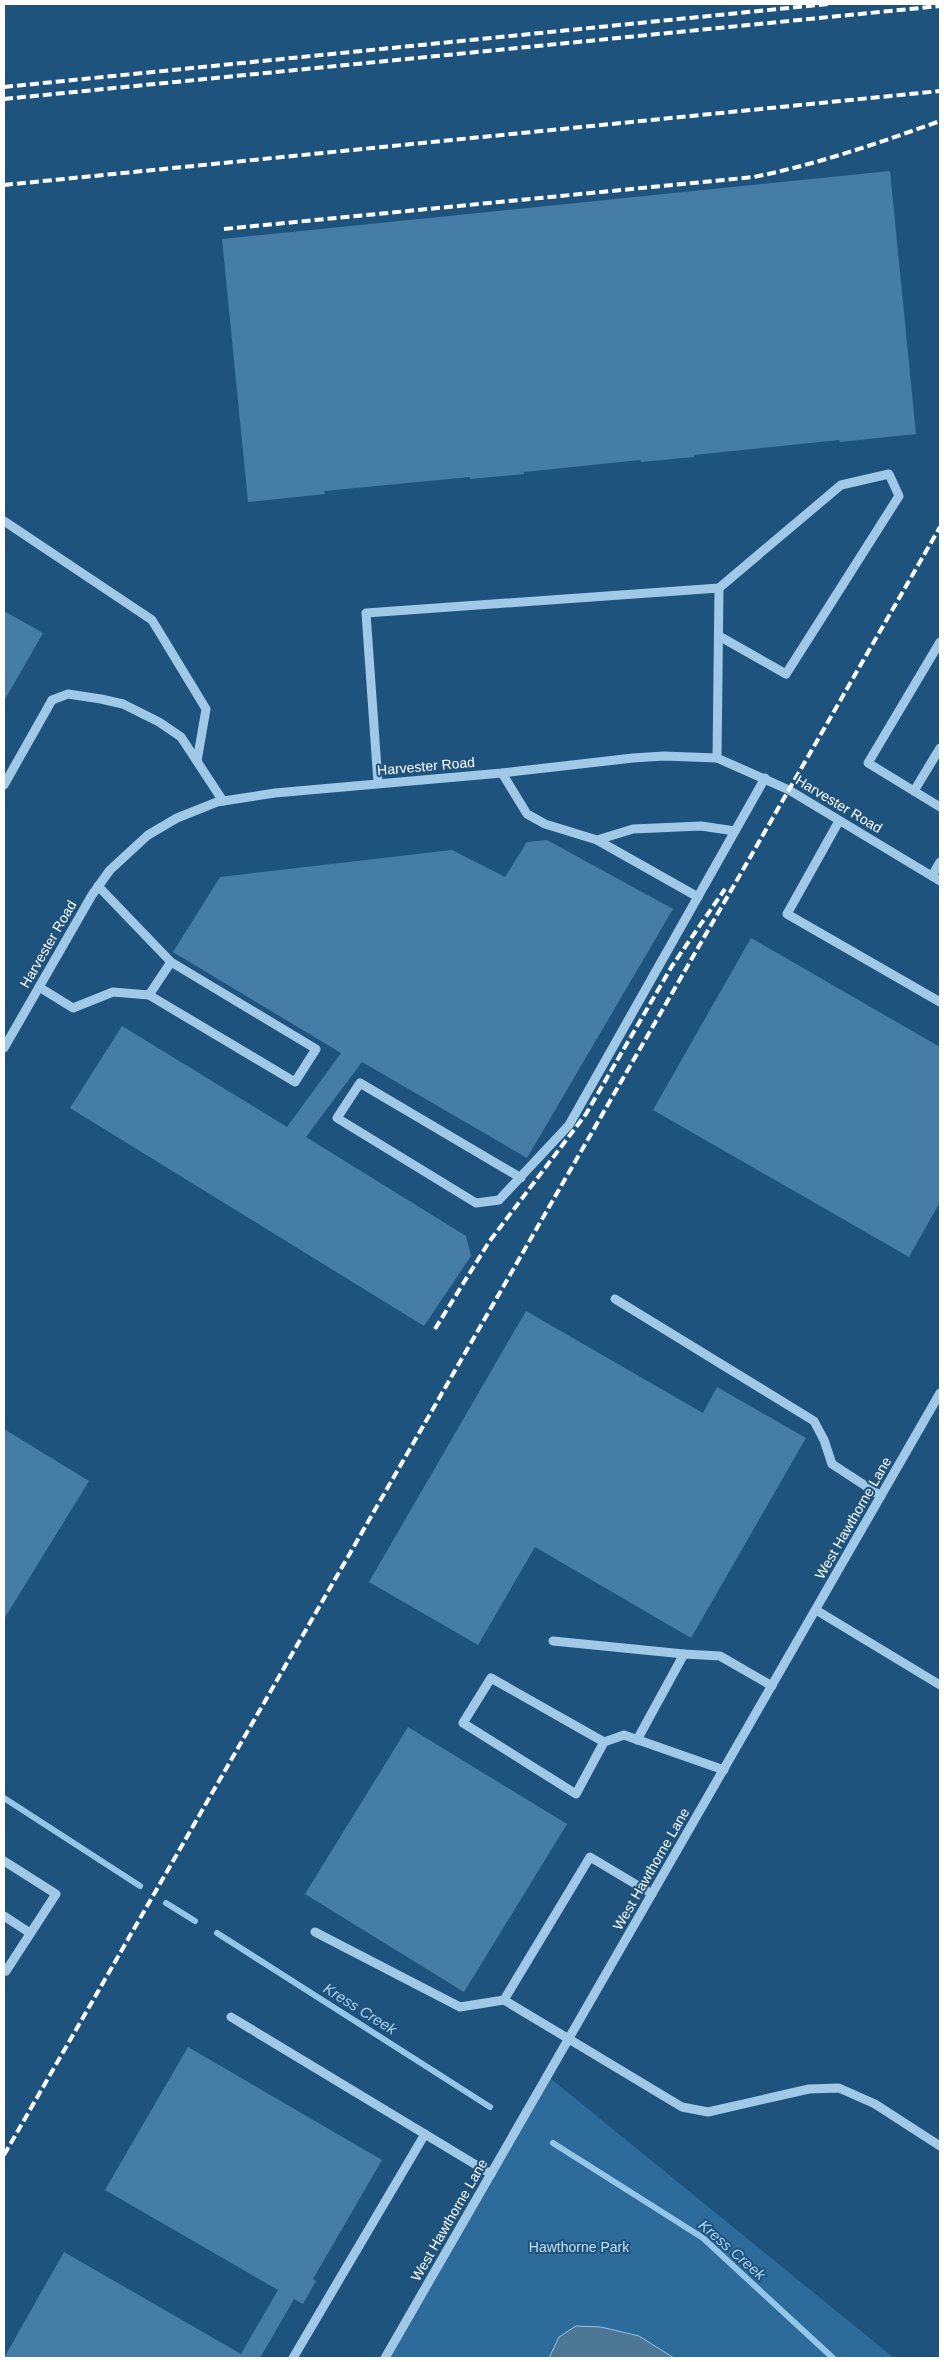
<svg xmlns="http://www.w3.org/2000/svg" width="944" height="2362" viewBox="0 0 944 2362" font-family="Arial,sans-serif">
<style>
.green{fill:#2d6b9a}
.water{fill:#4e7695;stroke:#94c6e9}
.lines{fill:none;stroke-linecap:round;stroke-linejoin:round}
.stream{stroke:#94c6e9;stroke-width:6}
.building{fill:#467da7}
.minor{stroke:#a0c9e8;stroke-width:9}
.rail{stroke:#fff;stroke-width:4;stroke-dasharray:9 4;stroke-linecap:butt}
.labels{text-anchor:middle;stroke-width:4;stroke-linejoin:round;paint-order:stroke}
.street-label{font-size:14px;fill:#fff;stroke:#1e537d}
.park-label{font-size:14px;fill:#c4e1f6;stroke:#1e537d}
.water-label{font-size:15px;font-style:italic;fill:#abd3f0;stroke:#1e537d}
</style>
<rect width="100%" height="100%" fill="#1e537d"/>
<!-- green -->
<polygon class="green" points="550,2078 894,2358 385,2358"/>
<!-- water -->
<polygon class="water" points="576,2326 601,2327 639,2336 674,2358 549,2358 559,2337"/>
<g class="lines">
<!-- stream -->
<g class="stream">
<polyline points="4,1798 140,1886"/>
<polyline points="166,1903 195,1921"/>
<polyline points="217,1933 490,2107"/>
<polyline points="553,2143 703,2238 833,2358"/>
</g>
</g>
<!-- building -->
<g class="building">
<polygon points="890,171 916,434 840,442 839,440 694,455 694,457 641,462 640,460 524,472 524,474 470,479 470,477 324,491 325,494 248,502 222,239"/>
<polygon points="4,611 43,633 4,701"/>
<polygon points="547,840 673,909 527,1158 362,1062 306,1137 466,1236 471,1256 424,1326 70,1108 122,1026 287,1127 341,1053 173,952 220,877 452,850 505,877 527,842"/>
<polygon points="751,938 940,1047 940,1202 909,1257 653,1110"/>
<polygon points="526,1311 703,1413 717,1387 806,1438 691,1638 535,1547 478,1645 369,1582"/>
<polygon points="4,1429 89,1481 4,1619"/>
<polygon points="408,1727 567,1824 464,1992 305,1894"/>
<polygon points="188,2047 382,2160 313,2279 316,2281 303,2304 294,2299 260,2358 4,2358 64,2252 241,2354 278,2290 105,2190"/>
</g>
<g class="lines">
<!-- minor -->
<g class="minor">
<polyline points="4,521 152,620 206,709 197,761"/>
<polyline points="719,636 786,674 899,496 889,474 841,485 719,588"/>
<polyline points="940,642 868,763 940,807"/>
<polyline points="502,773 527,814 545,824 597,840 698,897"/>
<polyline points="378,783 366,613 719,588 717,758"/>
<polyline points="4,785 52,700 68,694 101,699 123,704 159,722 181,737 223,801"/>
<polyline points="914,791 940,748"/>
<polyline points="839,821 787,914 940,1002"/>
<polyline points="597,840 633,829 701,826 735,831"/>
<polyline points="932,876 940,862"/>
<polyline points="39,987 73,1008 113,992 149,995 295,1082 316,1049 171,962 98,886"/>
<polyline points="149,995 171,962"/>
<polyline points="4,1048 92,895 110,870 148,835 177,818 217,802 275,793 502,773 633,758 664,756 717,758 789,790 940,881"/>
<polyline points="521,1178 360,1083 337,1118 476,1203 499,1200 569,1125 765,778"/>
<polyline points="615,1299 814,1421 824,1440 832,1464 881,1496"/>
<polyline points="816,1610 940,1685"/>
<polyline points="553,1641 684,1654 720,1656 772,1686"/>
<polyline points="637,1740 684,1654"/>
<polyline points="604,1742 491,1678 463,1723 576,1794 604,1742 624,1735 724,1770"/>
<polyline points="4,1861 56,1894 6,1971 4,1970"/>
<polyline points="4,1916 30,1933"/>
<polyline points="315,1932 460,2007 504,2000 590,1857 652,1894"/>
<polyline points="504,2000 682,2107 708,2112 809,2089 839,2088 875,2104 940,2146"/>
<polyline points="231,2017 491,2174"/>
<polyline points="293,2358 425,2134"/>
<polyline points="385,2358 940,1393"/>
</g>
<!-- rail -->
<g class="rail">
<polyline points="4,87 828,4"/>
<polyline points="4,99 940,6"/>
<polyline points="4,185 940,91"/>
<path d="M224,229L754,177C818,164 879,143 940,121"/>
<polyline points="435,1329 489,1242 586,1114 672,966 725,889"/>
<polyline points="4,2155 940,527"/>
</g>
</g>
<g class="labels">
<!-- street labels -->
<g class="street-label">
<text transform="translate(426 766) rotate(-5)" y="5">Harvester Road</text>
<text transform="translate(839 804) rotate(31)" y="5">Harvester Road</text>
<text transform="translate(48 944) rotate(-60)" y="5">Harvester Road</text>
<text transform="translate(853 1518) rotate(-60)" y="5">West Hawthorne Lane</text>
<text transform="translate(651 1869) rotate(-60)" y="5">West Hawthorne Lane</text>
<text transform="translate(449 2220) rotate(-60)" y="5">West Hawthorne Lane</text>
</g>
<!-- park labels -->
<g class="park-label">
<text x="579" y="2252">Hawthorne Park</text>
</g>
<!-- water labels -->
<g class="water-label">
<text transform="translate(360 2009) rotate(32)" y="5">Kress Creek</text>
<text transform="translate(732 2250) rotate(41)" y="5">Kress Creek</text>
</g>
</g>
<!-- border -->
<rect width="944" height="2362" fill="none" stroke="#ffffff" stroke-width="10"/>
</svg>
